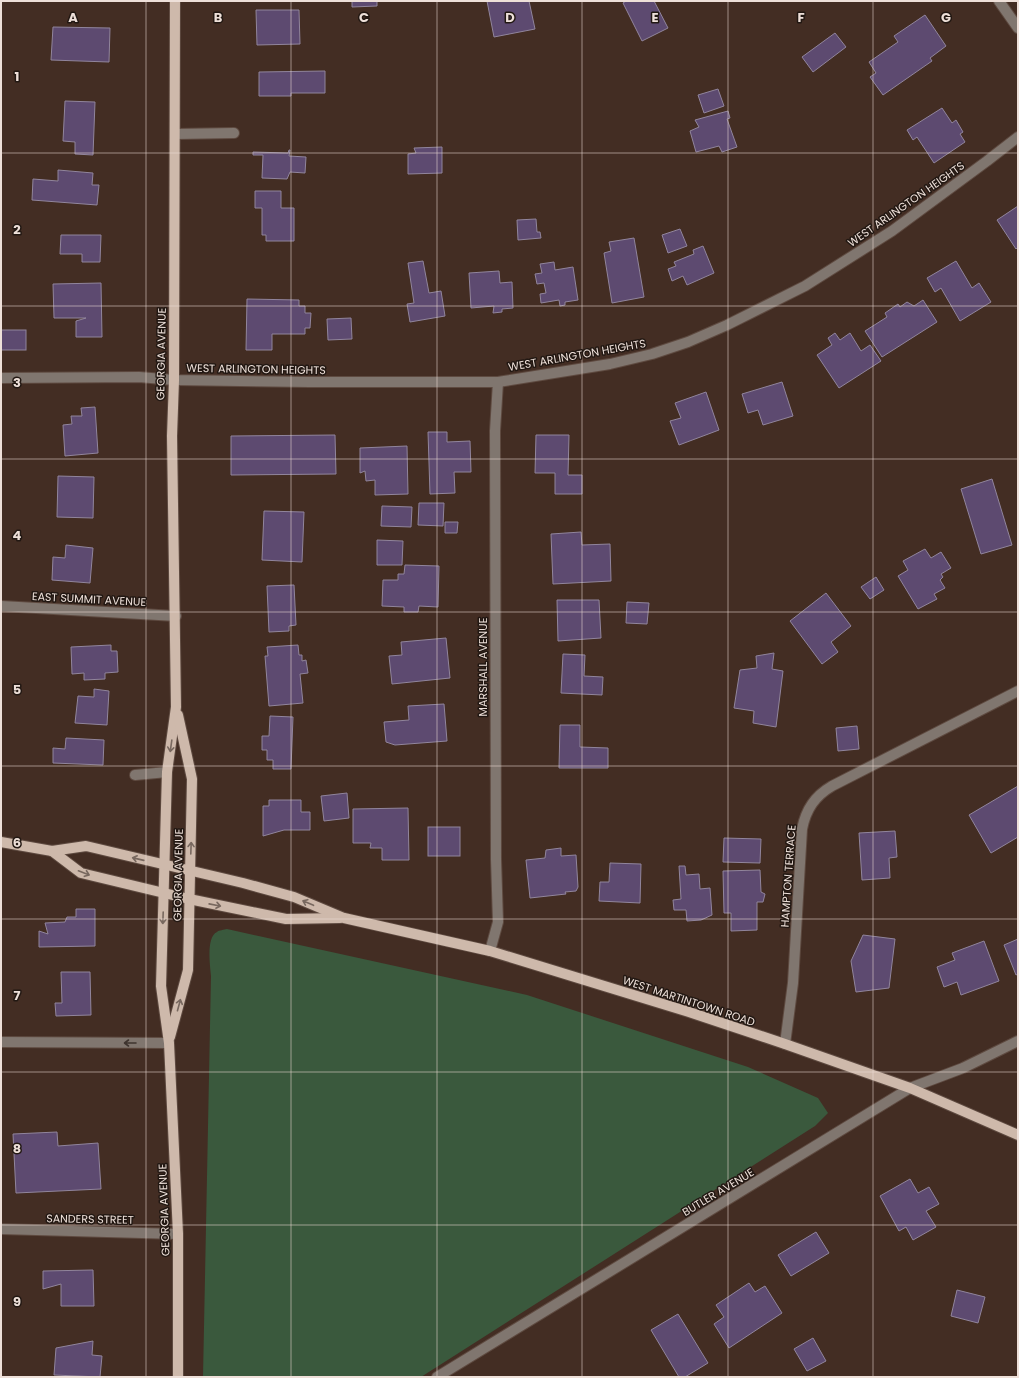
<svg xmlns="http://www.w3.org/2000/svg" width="1019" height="1378" viewBox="0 0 1019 1378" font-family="Poppins,sans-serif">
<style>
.green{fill:#3a593d}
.building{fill:#5d4a70;stroke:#91859c}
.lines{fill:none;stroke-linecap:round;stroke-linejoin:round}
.minor-casing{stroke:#5e4a40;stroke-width:12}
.major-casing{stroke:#5e4a40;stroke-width:12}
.minor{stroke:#80766f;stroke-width:10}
.major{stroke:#ceb9ab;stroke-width:10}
.oneway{stroke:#78685f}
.oneway2{stroke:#3e342f}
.grid{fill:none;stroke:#eee0d9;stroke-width:1;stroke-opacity:0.55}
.labels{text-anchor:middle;stroke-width:3;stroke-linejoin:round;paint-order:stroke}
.street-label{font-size:11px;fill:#eee0d9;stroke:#221813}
.grid-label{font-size:13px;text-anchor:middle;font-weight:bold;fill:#eee0d9;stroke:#221813;stroke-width:3;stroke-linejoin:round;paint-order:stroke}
</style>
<rect width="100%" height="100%" fill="#432d23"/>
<!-- green -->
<path class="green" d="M227,929L527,995L748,1067L818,1098L828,1113L815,1126L421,1377H203L211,976C210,965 206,937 217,932C219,930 224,930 227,929Z"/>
<!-- building -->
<g class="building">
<polygon points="346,1 377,1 377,6 352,7 352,1"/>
<polygon points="487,1 529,1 535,29 494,37"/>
<polygon points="626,1 654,1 668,28 642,41 623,3"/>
<polygon points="256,10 299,10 300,44 257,45"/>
<polygon points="925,15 946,46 930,58 932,61 883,95 870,77 876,73 869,62 898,42 894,36"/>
<polygon points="53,27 110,28 109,62 51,60"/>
<polygon points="835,33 846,47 813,72 802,57"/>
<polygon points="325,71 325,93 291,93 291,96 259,96 259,72"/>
<polygon points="718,89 724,106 704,113 698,95"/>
<polygon points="65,101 95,102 93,155 75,154 75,142 63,141"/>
<polygon points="942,108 952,123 956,120 963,132 960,134 965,142 934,163 917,137 913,140 907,130"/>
<polygon points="728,111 730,118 727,119 737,147 722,152 719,146 696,152 690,131 699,127 695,120"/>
<polygon points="442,147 442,173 408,174 408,154 416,153 414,148"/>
<polygon points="289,150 290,150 289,156 306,157 305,173 290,172 287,179 262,178 263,155 253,155 253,152 288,153"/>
<polygon points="58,170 93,173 92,185 99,185 97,205 32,200 33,179 58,181"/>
<polygon points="255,191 281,191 281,208 294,208 294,241 266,241 266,235 262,235 262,208 255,208"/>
<polygon points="1018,206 1018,247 1016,249 997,220"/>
<polygon points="536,219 537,232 540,232 541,238 518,240 517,220"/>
<polygon points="680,229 687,246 668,253 662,235"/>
<polygon points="61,235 101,235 100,262 82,262 82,254 60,254"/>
<polygon points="634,238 644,297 612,303 604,253 611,251 609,242"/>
<polygon points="703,246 714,273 687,285 683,276 672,281 668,269 676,266 674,262 694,254 693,250"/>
<polygon points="423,261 429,293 441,291 445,316 410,322 407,304 414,303 408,263"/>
<polygon points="956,261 972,288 979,283 991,302 960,321 941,288 935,292 927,278"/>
<polygon points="554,262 555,270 573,267 578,300 565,302 565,305 560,306 559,300 541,303 540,294 546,293 544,283 537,284 535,274 542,273 540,264"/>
<polygon points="499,271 500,283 512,282 513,308 502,309 502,312 493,313 494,306 471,308 469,273"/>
<polygon points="101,283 102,337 76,337 76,321 86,318 54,318 53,284"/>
<polygon points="247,299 299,300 299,306 305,306 305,313 311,313 310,328 305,328 305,334 272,334 272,350 246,350"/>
<polygon points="923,300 937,322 882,357 865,331 887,317 885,313 898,304 900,307 907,302 914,306"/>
<polygon points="351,318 352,339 328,340 327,319"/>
<rect x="1" y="330" width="25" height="20"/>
<polygon points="835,333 840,340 850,333 861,351 870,345 881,361 839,388 817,355 832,345 828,338"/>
<polygon points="782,382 793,416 763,425 758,410 748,413 742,394"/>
<polygon points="706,392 719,430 679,445 670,421 681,418 675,403"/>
<polygon points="95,407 98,453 65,456 63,425 72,424 71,416 82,416 81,408"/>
<polygon points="428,432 447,432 447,442 470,441 471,472 454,472 455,493 430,494"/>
<polygon points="335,435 336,474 231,475 231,436"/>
<polygon points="536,435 569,435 568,475 582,475 582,494 555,494 555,473 535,473"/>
<polygon points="407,446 408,494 375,495 375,480 366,481 365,471 360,473 360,448"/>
<polygon points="58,476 94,477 93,518 57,517"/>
<polygon points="992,479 1012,545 981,554 961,489"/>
<polygon points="419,503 444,503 443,526 418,525"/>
<polygon points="382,506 412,507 411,527 381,526"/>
<polygon points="264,511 304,512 302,562 262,560"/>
<polygon points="445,522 458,522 457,533 445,533"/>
<polygon points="581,532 582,545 610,544 611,581 553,584 551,534"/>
<polygon points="377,540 403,541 402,565 377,565"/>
<polygon points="66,545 93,548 90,583 52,580 53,557 65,558"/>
<polygon points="925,549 931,558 941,552 951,568 941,574 943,577 940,580 945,588 934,594 937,599 918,609 898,576 908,570 903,561"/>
<polygon points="405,565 439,566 438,607 419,606 418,612 404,612 404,607 382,606 383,580 398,580 398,574 404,574"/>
<polygon points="876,577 884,590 870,599 861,587"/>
<polygon points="294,585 296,625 289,626 289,631 269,632 267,586"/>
<polygon points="826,593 851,626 831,642 838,652 822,664 790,621"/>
<polygon points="557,600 599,600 601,638 558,641"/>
<polygon points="627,602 649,603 647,624 626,623"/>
<polygon points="446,638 450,678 392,684 389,656 402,655 401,642"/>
<polygon points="111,645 111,651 117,651 118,672 105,673 105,679 84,680 84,673 72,674 71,647"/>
<polygon points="298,645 299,655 302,655 302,661 306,660 308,673 300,674 303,703 269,706 265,656 268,656 267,647"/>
<polygon points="774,653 772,669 783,671 776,727 753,723 754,711 734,708 740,670 757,668 756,656"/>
<polygon points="563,654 585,655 584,676 603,677 602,695 561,693"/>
<polygon points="94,689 109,691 107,725 75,723 78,696 94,697"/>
<polygon points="444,704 447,741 395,745 386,742 384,722 409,720 408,706"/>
<polygon points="270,716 293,717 291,769 273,769 273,760 267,760 267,750 262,750 262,736 269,736"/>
<polygon points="560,725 580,725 580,747 608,748 608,768 559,768"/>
<polygon points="857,726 859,749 838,751 836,728"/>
<polygon points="66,738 104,740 103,765 53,763 53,748 65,749"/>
<polygon points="1018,786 1018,837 991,853 969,815"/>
<polygon points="347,793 349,818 324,821 321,796"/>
<polygon points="269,800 301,800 301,812 310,812 310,830 284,830 263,836 263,806 269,806"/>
<polygon points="408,808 409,860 382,860 382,848 370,848 371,843 353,843 353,809"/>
<rect x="428" y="827" width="32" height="29"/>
<polygon points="895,831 897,857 889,858 890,878 862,880 859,833"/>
<polygon points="724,838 761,839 760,863 723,862"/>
<polygon points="561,848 561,856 576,855 578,887 576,891 565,892 566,894 530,898 526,860 545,858 546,850"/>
<polygon points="610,863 641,864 640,903 599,901 600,882 609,882"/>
<polygon points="679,866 685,866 686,875 699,874 700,889 710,888 712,915 701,920 687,921 686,910 674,910 673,900 681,899"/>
<polygon points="760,870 761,892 765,894 763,902 757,902 757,930 731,931 731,913 724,913 723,871"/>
<polygon points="76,909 95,909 95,946 39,947 39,931 48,934 45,923 65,922 67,917 76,917"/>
<polygon points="863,935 895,939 889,988 856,992 851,961"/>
<polygon points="1018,939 1018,974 1016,975 1004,945"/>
<polygon points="984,941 999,981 961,995 957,982 944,987 937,967 955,960 952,953"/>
<polygon points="61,972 90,972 91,1015 56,1016 55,1003 62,1003"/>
<polygon points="57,1132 58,1146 98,1143 101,1189 16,1193 13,1134"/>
<polygon points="910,1179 918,1193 929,1187 939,1204 926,1211 936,1227 913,1240 906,1227 899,1231 880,1196"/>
<polygon points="816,1232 829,1253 791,1276 778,1255"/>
<polygon points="93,1270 94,1306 61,1306 61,1284 43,1289 43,1271"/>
<polygon points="749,1283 755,1292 765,1286 782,1313 729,1348 714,1324 724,1317 716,1305"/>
<polygon points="957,1290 985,1297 978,1323 951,1316"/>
<polygon points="678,1314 708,1363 685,1377 679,1377 651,1330"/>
<polygon points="813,1338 826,1361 807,1371 794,1349"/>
<polygon points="93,1341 92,1355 102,1356 100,1377 54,1375 56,1348"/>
</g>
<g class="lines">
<defs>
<g id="minor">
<polyline points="999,1 1018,28"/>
<polyline points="175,134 234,133"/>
<polyline points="1,378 139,377 174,380 310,382 498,382 610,364 652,354 688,342 727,325 805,286 892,231 987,161 1018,137"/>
<polyline points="1,606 176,616"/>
<polyline points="135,775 167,772"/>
<polyline points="490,951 498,922 496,859 495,431 498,382"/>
<polyline points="1,1042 169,1043"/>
<path d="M785,1044L793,983L802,829C806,809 815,796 832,786L1018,691"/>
<polyline points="1,1229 178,1234"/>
<polyline points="437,1377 910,1088 963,1068 1018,1041"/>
</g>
<g id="major">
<polyline points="175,1 174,380 172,436 176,707 167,772 161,986 169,1043 178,1234 178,1377"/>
<polyline points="1,842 52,851 86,846 243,883 294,897 344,918 490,951 689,1012 785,1044 910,1088 1018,1135"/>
<polyline points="52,851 81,873 189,899 286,919 340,918"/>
<polyline points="170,1037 188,970 192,779 178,715"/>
</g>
</defs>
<!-- minor casing -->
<use href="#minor" class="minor-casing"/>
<!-- major casing -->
<use href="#major" class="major-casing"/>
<!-- minor -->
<use href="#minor" class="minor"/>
<!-- major -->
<use href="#major" class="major"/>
</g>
<!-- one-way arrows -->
<defs><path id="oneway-shaft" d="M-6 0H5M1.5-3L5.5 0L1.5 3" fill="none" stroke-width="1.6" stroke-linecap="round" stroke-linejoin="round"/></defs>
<g class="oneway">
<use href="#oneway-shaft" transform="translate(171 746) rotate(98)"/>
<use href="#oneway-shaft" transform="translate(191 848) rotate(-88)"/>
<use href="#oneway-shaft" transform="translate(138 859) rotate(-167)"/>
<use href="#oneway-shaft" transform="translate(84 873) rotate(21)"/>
<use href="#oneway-shaft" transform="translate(308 903) rotate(-157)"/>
<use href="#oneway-shaft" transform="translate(215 905) rotate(11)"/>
<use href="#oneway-shaft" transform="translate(163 918) rotate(92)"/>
<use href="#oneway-shaft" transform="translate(179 1005) rotate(-75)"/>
</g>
<use class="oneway2" href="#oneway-shaft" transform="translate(130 1043) rotate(-180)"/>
<!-- grid -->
<path class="grid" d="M146,1V1377M291,1V1377M437,1V1377M582,1V1377M728,1V1377M873,1V1377M1,153H1018M1,306H1018M1,459H1018M1,612H1018M1,766H1018M1,919H1018M1,1072H1018M1,1225H1018"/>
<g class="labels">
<!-- street labels -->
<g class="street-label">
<text transform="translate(906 204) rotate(-35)" y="4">WEST ARLINGTON HEIGHTS</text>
<text transform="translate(161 354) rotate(-89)" y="4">GEORGIA AVENUE</text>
<text transform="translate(577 355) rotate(-10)" y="4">WEST ARLINGTON HEIGHTS</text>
<text transform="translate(256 369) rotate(1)" y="4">WEST ARLINGTON HEIGHTS</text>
<text transform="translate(89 599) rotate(3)" y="4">EAST SUMMIT AVENUE</text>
<text transform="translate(483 667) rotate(-90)" y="4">MARSHALL AVENUE</text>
<text transform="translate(178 875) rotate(-89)" y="4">GEORGIA AVENUE</text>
<text transform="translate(788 876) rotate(-86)" y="4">HAMPTON TERRACE</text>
<text transform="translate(689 1001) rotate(18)" y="4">WEST MARTINTOWN ROAD</text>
<text transform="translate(718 1192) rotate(-31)" y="4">BUTLER AVENUE</text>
<text transform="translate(164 1210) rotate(-92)" y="4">GEORGIA AVENUE</text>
<text transform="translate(90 1219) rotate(1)" y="4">SANDERS STREET</text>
</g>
</g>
<g class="grid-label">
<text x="73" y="22">A</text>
<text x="218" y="22">B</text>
<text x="364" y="22">C</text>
<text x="510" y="22">D</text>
<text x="655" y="22">E</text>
<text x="801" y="22">F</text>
<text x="946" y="22">G</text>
<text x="17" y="81">1</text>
<text x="17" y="234">2</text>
<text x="17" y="387">3</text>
<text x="17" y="540">4</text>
<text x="17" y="694">5</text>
<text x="17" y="847">6</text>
<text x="17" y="1000">7</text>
<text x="17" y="1153">8</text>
<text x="17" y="1306">9</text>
</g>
<!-- border -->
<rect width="1019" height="1378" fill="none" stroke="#eee0d9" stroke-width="4"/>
</svg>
